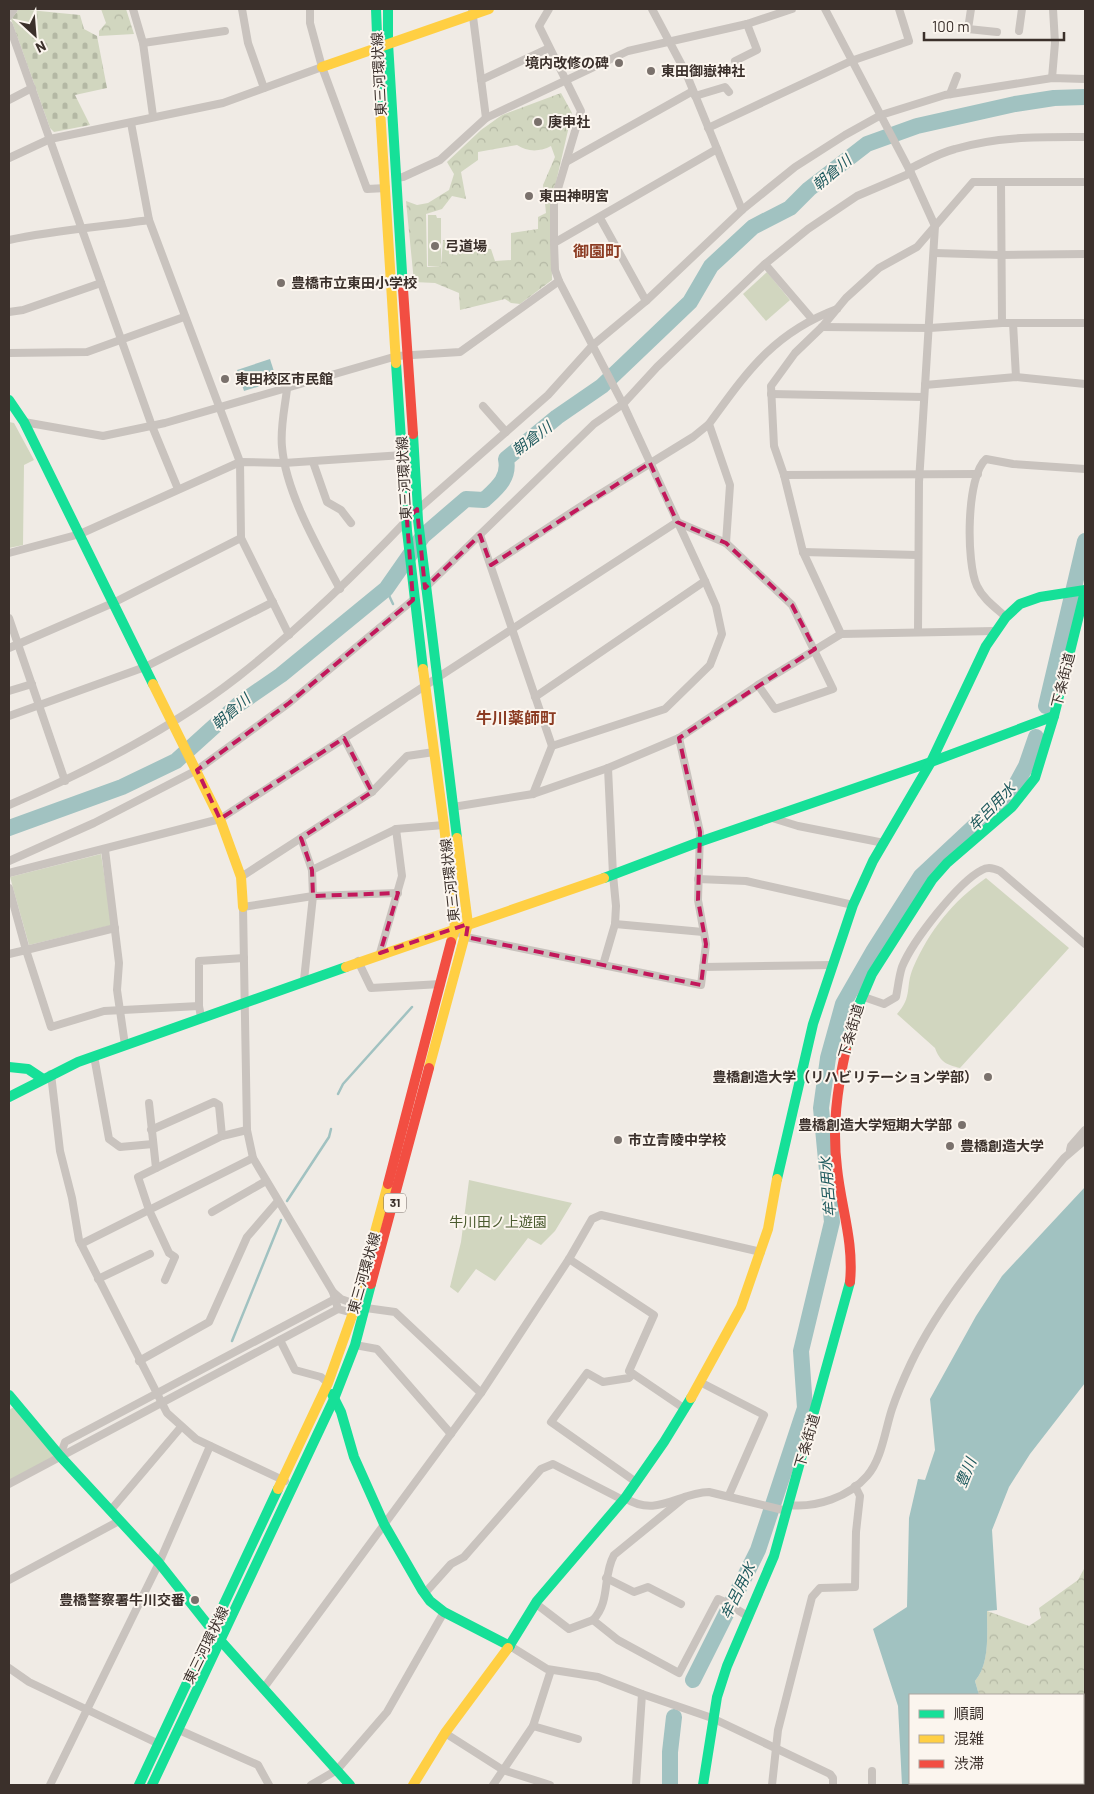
<svg xmlns="http://www.w3.org/2000/svg" width="1094" height="1794" viewBox="0 0 1094 1794" font-family="Barlow,'Noto Sans JP',sans-serif">
<style>
.forest{fill:url(#forest-crowns);fill-rule:evenodd}
.cemetery{fill:url(#cemetery-stones)}
.park{fill:#d1d6bf}
.water{fill:#a1c2c1}
.lines{fill:none;stroke-linecap:round;stroke-linejoin:round}
.stream{stroke:#a1c2c1;stroke-width:2.5}
.river{stroke:#a1c2c1;stroke-width:16}
.street{stroke:#c9c3be;stroke-width:8}
.fast{stroke:#16e098;stroke-width:10}
.slow{stroke:#ffcf43;stroke-width:10}
.jam{stroke:#f24e42;stroke-width:10}
.marked{fill:none;stroke:#c2185b;stroke-width:4;stroke-dasharray:10 6;stroke-linejoin:round}
.poi-dot{fill:#7a716c;stroke:#fbf5ee;stroke-width:2}
.labels{text-anchor:middle;stroke-width:4;stroke-linejoin:round;paint-order:stroke}
.shield{fill:#fbf5ee;stroke:#756b66;stroke-width:1}
.shield-label{font-size:12px;font-weight:bold;fill:#3b302b}
.poi-label{font-size:14px;font-weight:bold;fill:#3b302b;stroke:#fbf5ee;text-anchor:start}
.street-label{font-size:14px;fill:#3b302b;stroke:#fbf5ee}
.park-label{font-size:14px;fill:#4a5a2e;stroke:#fbf5ee}
.water-label{font-size:15px;font-style:italic;fill:#1f5a5e;stroke:#fbf5ee}
.quarter-label{font-size:16px;font-weight:bold;fill:#8c3b22;stroke:#fbf5ee}
</style>
<defs>
<pattern id="forest-crowns" width="20" height="18" patternUnits="userSpaceOnUse" patternTransform="scale(1.25)"><rect width="20" height="18" fill="#d1d6bf"/><path d="M2 6a3 3 0 1 1 6 0M12 15a3 3 0 1 1 6 0" fill="none" stroke="#b4b8a4"/></pattern>
<pattern id="cemetery-stones" width="16" height="16" patternUnits="userSpaceOnUse" patternTransform="scale(1.25)"><rect width="16" height="16" fill="#d1d6bf"/><path d="M2 7V4a2 2 0 0 1 4 0v3zM10 15v-3a2 2 0 0 1 4 0v3z" fill="#b4b8a4"/></pattern>
</defs>
<rect width="100%" height="100%" fill="#f0ebe5"/>
<!-- forest -->
<g class="forest">
<polygon points="101,9 126,9 134,34 99,36 99,31 106,23"/>
<path d="M561,93L572,113L551,204L552,280L520,304L511,303L505,299L460,310L459,293L435,283L414,282L406,201L417,205L428,203L449,190L454,174L447,162L481,130L502,115ZM517,145C527,152 540,152 551,146L555,157L543,185L546,213L538,217V229L511,233V260L495,261L491,249L460,248L457,255L449,254V241L443,240L441,266L427,267L426,214L442,209L452,196L466,199L461,172L478,160V152Z"/>
<path d="M1085,1567V1785H1000L999,1783H1083V1695H979L975,1681C990,1664 987,1632 987,1611L1029,1626L1041,1618L1039,1608L1078,1580Z"/>
</g>
<!-- cemetery -->
<polygon class="cemetery" points="19,9 80,15 84,29 97,36 107,88 75,95 90,125 54,132 50,128 11,19"/>
<!-- park -->
<g class="park">
<polygon points="428,215 436,215 437,218 441,218 441,266 428,266"/>
<polygon points="767,272 790,300 766,321 743,294"/>
<polygon points="9,422 14,423 34,460 24,465 23,545 9,548"/>
<polygon points="101,854 112,925 29,945 10,877"/>
<path d="M986,878L1069,948L960,1068C947,1065 940,1062 935,1048L897,1014C913,996 905,987 913,968C929,931 953,901 986,878Z"/>
<polygon points="469,1180 572,1203 555,1231 541,1245 528,1238 495,1281 476,1269 458,1293 450,1287 461,1242"/>
<polygon points="17,1405 60,1456 9,1484 9,1410"/>
</g>
<!-- water -->
<g class="water">
<polygon points="270,359 277,381 244,391 237,370"/>
<path d="M1085,1187V1383L1030,1454L1009,1487L992,1530L997,1610L987,1611C987,1633 990,1664 975,1681L979,1695H910V1783H999L1000,1785H902L898,1706L873,1629L907,1607L909,1518L918,1479L925,1480L935,1450L930,1399L976,1316L1002,1276Z"/>
</g>
<g class="lines">
<!-- stream -->
<g class="stream">
<polyline points="386,589 393,604"/>
<polyline points="338,1094 343,1084 412,1007"/>
<polyline points="287,1201 329,1137 331,1129"/>
<polyline points="232,1341 281,1220"/>
</g>
<!-- river -->
<g class="river">
<polyline points="1046,706 1085,541"/>
<path d="M9,828L122,787L176,761L239,704L281,675L386,589L423,536L466,499L484,500C497,488 510,478 506,459L557,417L602,386L690,302L711,266L753,227L790,208L809,189L867,144L917,126L1015,104L1054,98L1085,97"/>
<polyline points="693,1680 758,1550 805,1408 801,1351 832,1222 821,1108 828,1058 843,1004 874,950 921,876 1013,790 1026,766 1036,737"/>
<polyline points="670,1785 670,1752 674,1717"/>
</g>
<!-- street -->
<g class="street">
<polyline points="133,9 143,43 153,116"/>
<polyline points="242,9 248,43 264,88"/>
<polyline points="310,9 310,23 322,67 367,189 386,188"/>
<polyline points="472,9 486,118"/>
<polyline points="549,9 539,26 581,111 554,202 554,243"/>
<polyline points="652,9 686,73 742,210"/>
<polyline points="825,9 911,173 935,226 919,482 918,631"/>
<polyline points="971,9 968,29 997,32"/>
<polyline points="9,16 14,9"/>
<polyline points="9,25 152,426 178,489"/>
<polyline points="1019,31 1022,9"/>
<polyline points="143,43 225,31"/>
<polyline points="735,61 757,50 747,24"/>
<polyline points="1052,78 1055,43 1053,9"/>
<polyline points="481,80 549,48"/>
<polyline points="950,94 957,76"/>
<polyline points="695,96 725,87 729,92"/>
<polyline points="9,100 32,88"/>
<polyline points="131,123 149,220 240,462 241,538 289,635"/>
<polyline points="708,128 851,61 909,41 899,9"/>
<polyline points="9,158 50,139 223,103 322,67"/>
<polyline points="566,162 693,91"/>
<path d="M909,169C924,162 939,153 955,149C998,136 1041,137 1085,137"/>
<polyline points="396,178 403,177 440,160 486,118 628,51 747,24 792,9"/>
<polyline points="1001,182 1002,323"/>
<polyline points="600,218 646,301"/>
<path d="M9,240C55,230 102,227 149,220"/>
<polyline points="935,253 1000,255 1085,254"/>
<polyline points="765,264 812,319"/>
<polyline points="9,312 23,310 101,283"/>
<polyline points="1013,323 1016,377"/>
<polyline points="822,327 930,328 1002,323 1085,323"/>
<polyline points="9,353 87,352 184,317"/>
<polyline points="925,385 1016,377 1085,384"/>
<path d="M287,389C285,407 280,428 282,447C286,493 318,548 340,589"/>
<polyline points="771,394 924,397"/>
<polyline points="483,406 506,432"/>
<polyline points="24,422 103,436 165,423 397,356 460,352 559,281 555,270 554,243 717,149"/>
<polyline points="313,462 327,502 341,510 351,523"/>
<polyline points="784,475 978,474"/>
<polyline points="416,511 548,395 593,345 646,301 742,210 795,167 845,135 881,115 945,95 1052,78 1085,79"/>
<polyline points="480,535 552,746"/>
<path d="M726,543L730,485L709,424C747,372 773,333 837,309"/>
<polyline points="803,552 917,555"/>
<polyline points="9,553 80,534 240,462 284,463 403,455"/>
<polyline points="491,565 589,501 693,437 709,424"/>
<polyline points="425,588 594,424 623,404 657,367 765,264 808,229 857,196 911,173"/>
<path d="M1006,617C996,608 983,599 977,586C966,563 966,476 986,459L1013,464L1085,469"/>
<polyline points="9,618 65,781"/>
<polyline points="841,634 803,552 784,475 774,446 771,386 795,353 822,327 846,298 879,268 917,247 973,182 1085,182"/>
<polyline points="9,648 113,603 241,538"/>
<polyline points="9,691 32,684"/>
<polyline points="535,697 705,581"/>
<polyline points="9,716 145,667 273,602"/>
<polyline points="344,738 372,792"/>
<polyline points="533,794 552,746 665,709 710,665 722,634 716,606 705,581 623,404 559,281"/>
<path d="M9,805C89,771 170,730 239,676C300,628 355,575 408,519"/>
<polyline points="453,807 533,794 608,768 679,738 758,685 841,634 995,631"/>
<polyline points="769,817 798,826 884,843"/>
<polyline points="301,838 312,870 313,896 304,980"/>
<polyline points="105,850 119,963 117,990 125,1045"/>
<polyline points="9,861 94,823 197,770 289,703 413,600"/>
<polyline points="312,870 396,829 444,825"/>
<polyline points="9,873 220,819 677,522 726,543 792,605 833,689 775,709 758,685"/>
<polyline points="241,877 372,792 407,756 434,752"/>
<polyline points="698,879 746,881 853,905"/>
<polyline points="9,888 26,950 115,928"/>
<polyline points="615,924 703,932"/>
<polyline points="462,935 466,937 701,985 706,944 698,900 700,832 679,738"/>
<polyline points="380,953 402,876 396,829"/>
<polyline points="9,954 26,950 51,1027 104,1011 199,1006 201,1017"/>
<polyline points="358,961 371,988 441,984"/>
<polyline points="603,965 615,924 616,906 613,875 608,768"/>
<polyline points="703,967 832,965"/>
<path d="M861,996L884,1004L896,997C898,987 899,976 902,967C912,942 958,882 982,870C988,866 994,868 1000,871L1085,944"/>
<polyline points="199,1006 199,961 244,958"/>
<polyline points="94,1056 109,1139 120,1147 153,1144"/>
<polyline points="51,1074 60,1151 72,1198 79,1240 167,1413 196,1439 285,1481"/>
<polyline points="149,1103 156,1168"/>
<polyline points="151,1130 214,1102 219,1105 222,1136"/>
<polyline points="1070,1150 1071,1146 1085,1130"/>
<polyline points="212,1212 266,1181"/>
<polyline points="81,1244 149,1210 138,1177 222,1136 247,1130"/>
<polyline points="569,1259 654,1315 629,1371 685,1409"/>
<polyline points="98,1279 150,1254"/>
<polyline points="165,1280 175,1257 169,1253 149,1210 253,1158"/>
<polyline points="333,1292 341,1299 366,1308 395,1312 481,1393"/>
<polyline points="357,1311 353,1313 338,1309 333,1292 253,1158 247,1130 243,907 313,896 398,893"/>
<polyline points="280,1340 295,1370 321,1377 328,1383"/>
<polyline points="355,1345 377,1349 451,1434"/>
<polyline points="139,1361 209,1322 247,1237 278,1201"/>
<polyline points="633,1374 629,1378 603,1382 587,1373 551,1422 636,1482"/>
<polyline points="700,1382 764,1415 729,1495"/>
<polyline points="60,1456 65,1442 335,1299"/>
<polyline points="9,1484 338,1309"/>
<path d="M685,1497L614,1555C602,1577 611,1601 593,1620L618,1640L679,1673L718,1599L725,1602L749,1617"/>
<path d="M625,1498C657,1518 677,1493 709,1492L787,1511"/>
<path d="M789,1505C816,1508 849,1497 867,1476C882,1459 885,1430 892,1409C897,1394 904,1378 911,1363C948,1286 1010,1223 1064,1158L1085,1140"/>
<polyline points="110,1511 181,1427"/>
<polyline points="606,1578 634,1592 648,1587 681,1604"/>
<polyline points="9,1580 119,1521"/>
<polyline points="425,1593 451,1564 464,1557 541,1469 553,1464 623,1500"/>
<polyline points="535,1603 569,1629 593,1620"/>
<polyline points="510,1646 547,1669 598,1677 642,1694 636,1785"/>
<polyline points="9,1668 29,1682 159,1744"/>
<polyline points="263,1689 481,1393 569,1259 592,1219 601,1215 761,1252"/>
<polyline points="642,1694 712,1718 830,1774 833,1778 833,1785"/>
<polyline points="533,1726 578,1739"/>
<polyline points="179,1730 258,1765 269,1785"/>
<polyline points="445,1733 503,1770 550,1785"/>
<polyline points="872,1771 872,1785"/>
<polyline points="50,1785 159,1563 210,1446"/>
<polyline points="311,1785 337,1770 387,1712 444,1612"/>
<polyline points="493,1785 533,1726 551,1670"/>
<polyline points="772,1785 778,1730 812,1597 820,1588 855,1587 856,1532 860,1496 855,1486"/>
</g>
<!-- fast -->
<g class="fast">
<polyline points="376,9 380,109"/>
<polyline points="388,9 388,43 403,289"/>
<polyline points="396,363 407,531 423,669"/>
<polyline points="9,400 24,422 153,684"/>
<polyline points="413,434 418,520 457,838"/>
<polyline points="604,878 699,842 931,762 1054,716"/>
<polyline points="846,1049 852,1021 872,974 932,880 947,863 1012,807 1035,778 1054,716 1085,591"/>
<polyline points="9,1067 28,1069 43,1079"/>
<polyline points="9,1097 78,1062 346,967"/>
<polyline points="777,1179 813,1024 853,905 873,861 931,762 986,646 1006,617 1020,604 1040,597 1085,590"/>
<polyline points="332,1394 341,1412 354,1457 384,1524 422,1590 430,1601 444,1612 510,1646"/>
<polyline points="9,1395 60,1456 159,1563 220,1640 350,1785"/>
<polyline points="508,1648 537,1601 625,1498 664,1442 691,1398"/>
<polyline points="139,1785 278,1489"/>
<polyline points="152,1785 334,1399 355,1345 371,1284"/>
<polyline points="703,1785 717,1697 727,1666 774,1556 850,1282"/>
</g>
<!-- slow -->
<g class="slow">
<polyline points="322,67 489,9"/>
<polyline points="380,109 396,363"/>
<polyline points="423,669 444,825 455,929 451,942"/>
<polyline points="153,684 220,819 241,877 243,907"/>
<polyline points="346,967 604,878"/>
<polyline points="429,1068 468,924 457,838"/>
<polyline points="691,1398 741,1307 768,1229 777,1179"/>
<polyline points="278,1489 328,1383 353,1313 388,1184"/>
<polyline points="413,1785 445,1733 508,1648"/>
</g>
<!-- jam -->
<g class="jam">
<polyline points="403,289 413,434"/>
<path d="M846,1049C837,1090 832,1127 837,1168C841,1207 854,1242 850,1282"/>
<polyline points="388,1184 451,942"/>
<polyline points="371,1284 429,1068"/>
</g>
</g>
<!-- marked area -->
<path class="marked" d="M650,463L677,522L726,543L792,605L815,649L679,738L700,832L698,900L706,944L701,985L466,937L468,924L380,953L398,893L313,896L312,870L301,838L372,792L344,738L220,819L197,770L289,703L413,600L407,520L417,509L425,588L480,535L491,565Z"/>
<!-- markers -->
<g class="poi-dot">
<circle cx="619" cy="63" r="5"/>
<circle cx="651" cy="71" r="5"/>
<circle cx="538" cy="122" r="5"/>
<circle cx="529" cy="196" r="5"/>
<circle cx="435" cy="246" r="5"/>
<circle cx="281" cy="283" r="5"/>
<circle cx="225" cy="379" r="5"/>
<circle cx="988" cy="1077" r="5"/>
<circle cx="962" cy="1125" r="5"/>
<circle cx="618" cy="1140" r="5"/>
<circle cx="950" cy="1146" r="5"/>
<circle cx="195" cy="1600" r="5"/>
</g>
<g class="labels">
<!-- shield labels -->
<rect class="shield" x="384" y="1193.5" width="22" height="19" rx="4"/>
<g class="shield-label">
<text x="395" y="1207">31</text>
</g>
<!-- poi labels -->
<g class="poi-label">
<text x="609" y="68" text-anchor="end">境内改修の碑</text>
<text x="661" y="76">東田御嶽神社</text>
<text x="548" y="127">庚申社</text>
<text x="539" y="201">東田神明宮</text>
<text x="445" y="251">弓道場</text>
<text x="291" y="288">豊橋市立東田小学校</text>
<text x="235" y="384">東田校区市民館</text>
<text x="978" y="1082" text-anchor="end">豊橋創造大学（リハビリテーション学部）</text>
<text x="952" y="1130" text-anchor="end">豊橋創造大学短期大学部</text>
<text x="628" y="1145">市立青陵中学校</text>
<text x="960" y="1151">豊橋創造大学</text>
<text x="185" y="1605" text-anchor="end">豊橋警察署牛川交番</text>
</g>
<!-- street labels -->
<g class="street-label">
<text transform="translate(379 74) rotate(-93)" y="5">東三河環状線</text>
<text transform="translate(404 478) rotate(-93)" y="5">東三河環状線</text>
<text transform="translate(1063 680) rotate(-76)" y="5">下条街道</text>
<text transform="translate(450 880) rotate(-96)" y="5">東三河環状線</text>
<text transform="translate(851 1031) rotate(-74)" y="5">下条街道</text>
<text transform="translate(364 1273) rotate(-74)" y="5">東三河環状線</text>
<text transform="translate(807 1441) rotate(-74)" y="5">下条街道</text>
<text transform="translate(206 1645) rotate(-64)" y="5">東三河環状線</text>
</g>
<!-- park labels -->
<g class="park-label">
<text x="498" y="1227">牛川田ノ上遊園</text>
</g>
<!-- water labels -->
<g class="water-label">
<text transform="translate(832 173) rotate(-40)" y="5">朝倉川</text>
<text transform="translate(532 439) rotate(-37)" y="5">朝倉川</text>
<text transform="translate(231 712) rotate(-41)" y="5">朝倉川</text>
<text transform="translate(992 807) rotate(-46)" y="5">牟呂用水</text>
<text transform="translate(828 1187) rotate(-95)" y="5">牟呂用水</text>
<text transform="translate(966 1473) rotate(-68)" y="5">豊川</text>
<text transform="translate(738 1591) rotate(-64)" y="5">牟呂用水</text>
</g>
<!-- quarter labels -->
<g class="quarter-label">
<text x="597" y="257">御園町</text>
<text x="516" y="724">牛川薬師町</text>
</g>
</g>
<!-- border -->
<rect width="1094" height="1794" fill="none" stroke="#3b302b" stroke-width="20"/>
<!-- legend -->
<rect x="909" y="1694" width="175" height="90" fill="#fbf5ee" stroke="#aea6a0"/>
<rect x="919" y="1710" width="25" height="8" fill="#16e098" stroke="#aea6a0"/>
<text x="954" y="1719" font-size="15" fill="#3b302b">順調</text>
<rect x="919" y="1735" width="25" height="8" fill="#ffcf43" stroke="#aea6a0"/>
<text x="954" y="1744" font-size="15" fill="#3b302b">混雑</text>
<rect x="919" y="1760" width="25" height="8" fill="#f24e42" stroke="#aea6a0"/>
<text x="954" y="1769" font-size="15" fill="#3b302b">渋滞</text>
<!-- north arrow -->
<g transform="translate(35 35) rotate(154)" stroke="#fbf5ee" stroke-width="4" paint-order="stroke">
<path d="M0-4L9 19L0 12L-9 19Z" fill="#3b302b"/>
<text y="-8" font-size="14" font-weight="bold" text-anchor="middle" fill="#3b302b">N</text>
</g>
<!-- scale -->
<path d="M924 32v8h140v-8" fill="none" stroke="#3b302b" stroke-width="2.5"/>
<text x="932" y="32" font-size="15" fill="#3b302b" stroke="#fbf5ee" stroke-width="4" paint-order="stroke">100 m</text>
</svg>
